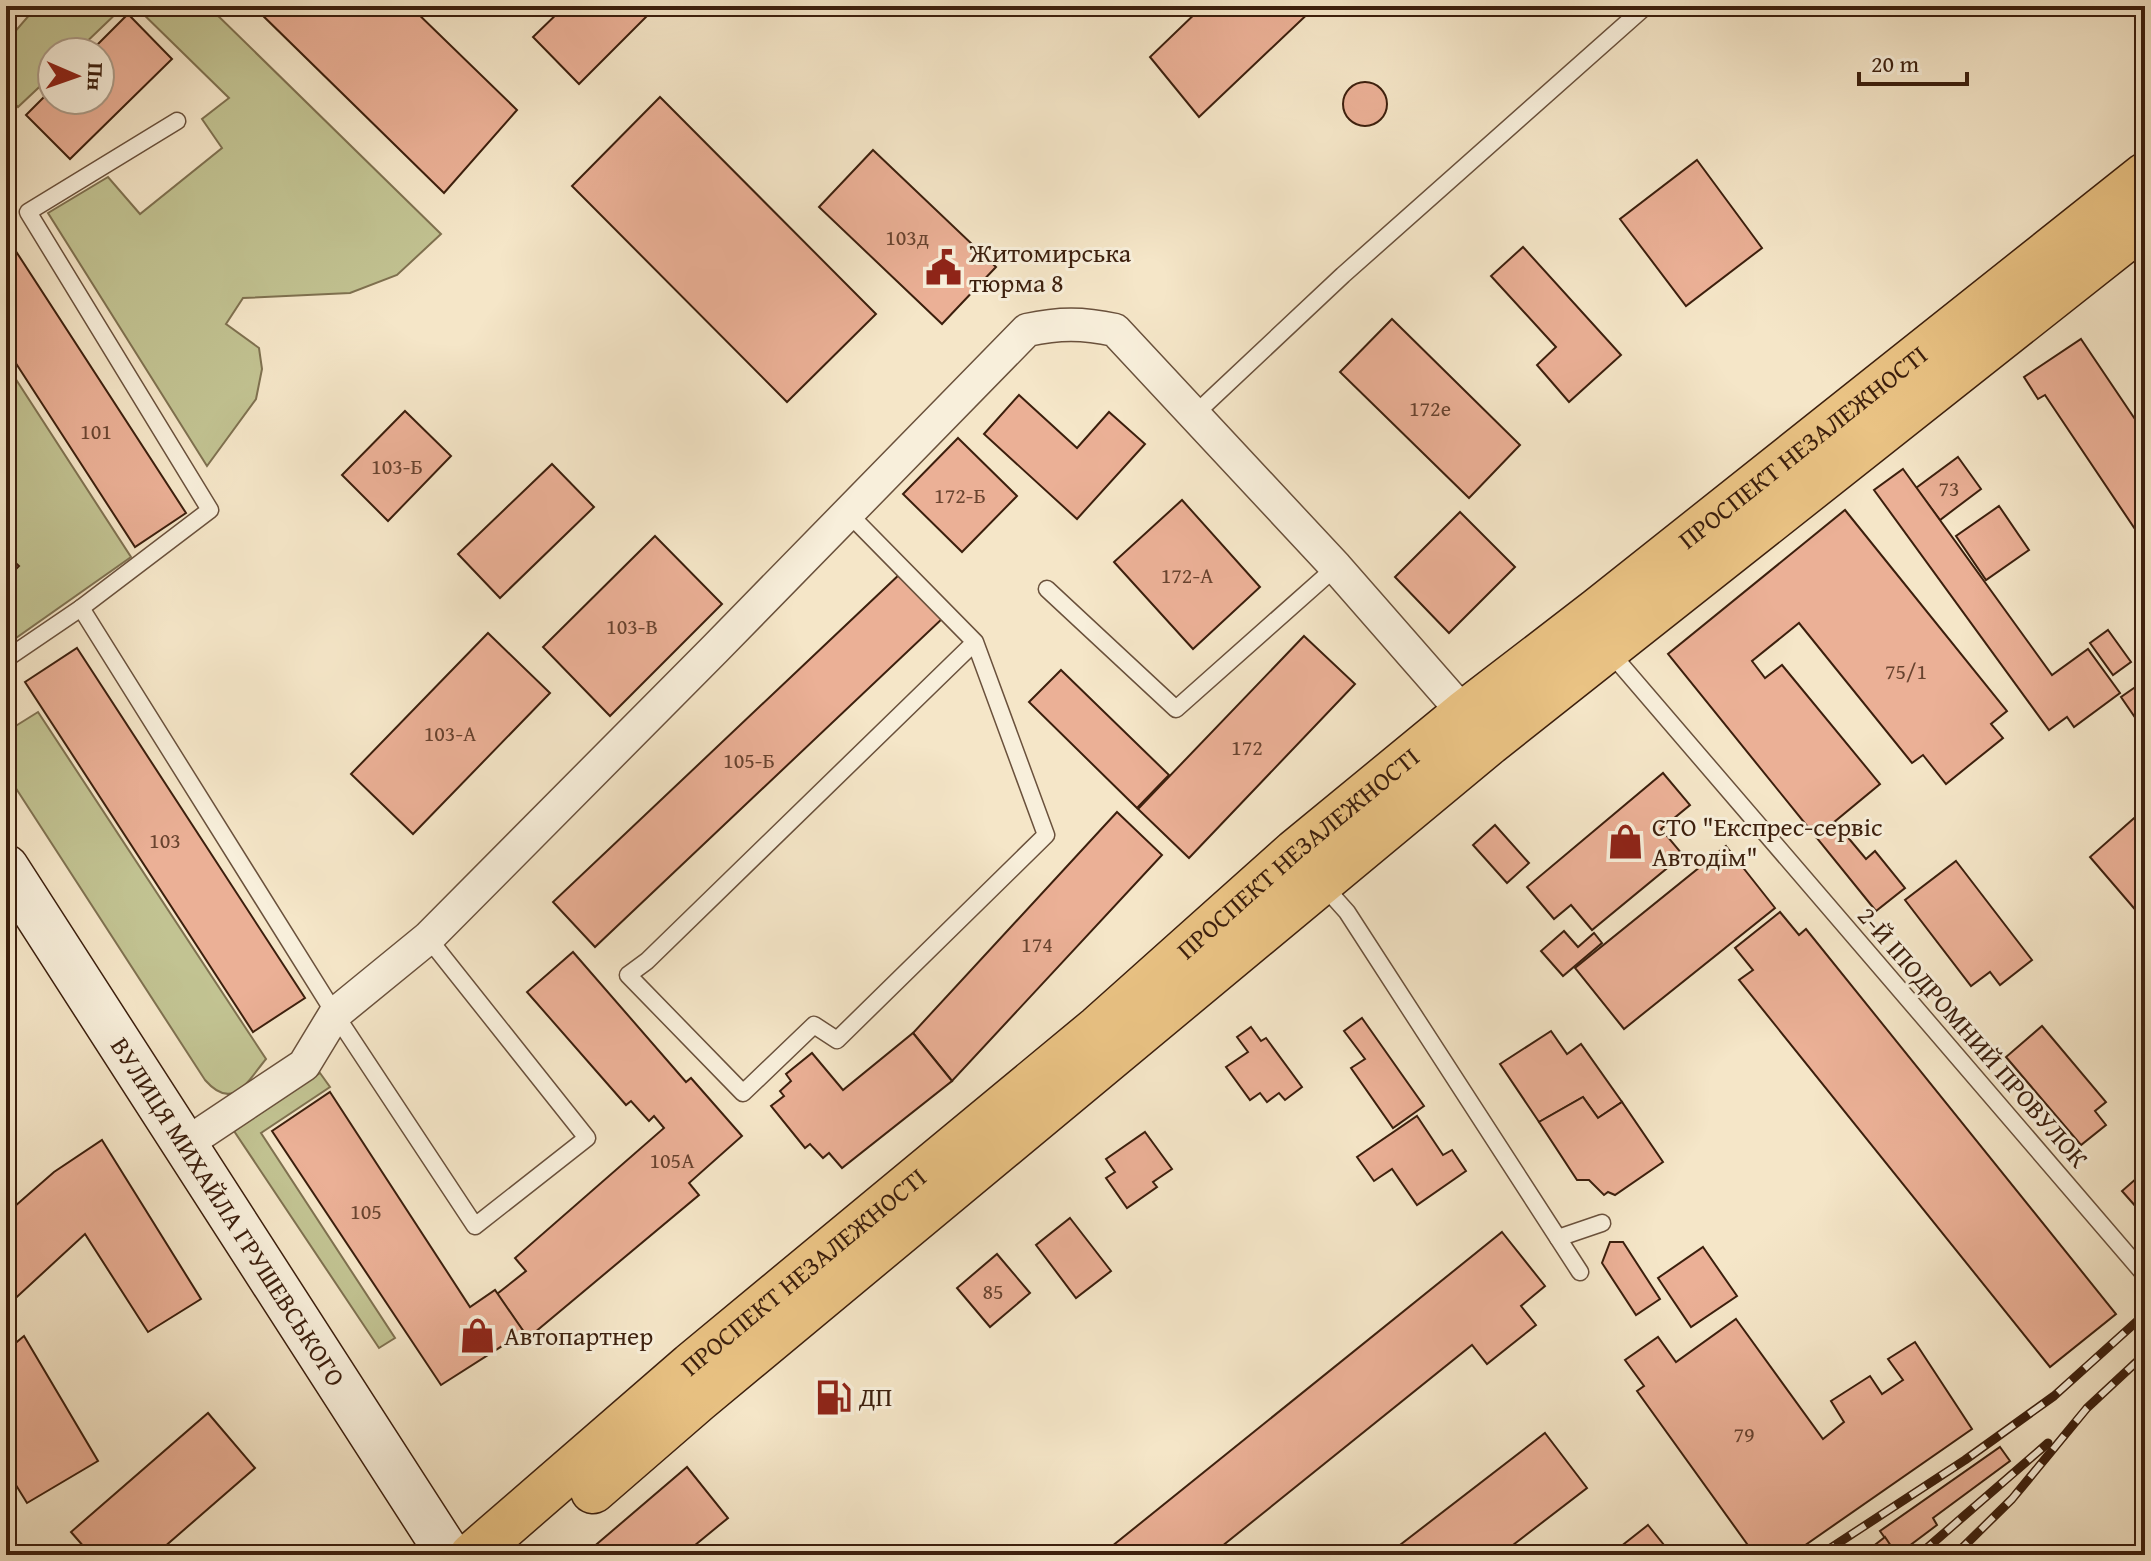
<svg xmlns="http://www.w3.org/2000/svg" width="2151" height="1561" viewBox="0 0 2151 1561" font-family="'Gentium Book Plus',serif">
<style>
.green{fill:#c2c392;stroke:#7f7150;stroke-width:2}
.building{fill:#ebb096;stroke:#3c1f0d;stroke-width:2}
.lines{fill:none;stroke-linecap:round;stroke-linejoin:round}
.service-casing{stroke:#6a513c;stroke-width:19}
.minor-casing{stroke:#6a513c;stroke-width:35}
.secondary-casing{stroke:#3c1f0d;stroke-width:47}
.primary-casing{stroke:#3c1f0d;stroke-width:47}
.service{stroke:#f8efdb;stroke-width:16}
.minor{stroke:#f8efdb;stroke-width:32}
.secondary{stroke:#f8efdb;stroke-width:44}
.primary{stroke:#eac384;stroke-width:44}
.rail-casing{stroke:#3c1f0d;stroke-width:9}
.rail{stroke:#f8efdb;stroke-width:6;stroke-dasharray:18;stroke-linecap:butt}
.labels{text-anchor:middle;stroke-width:6;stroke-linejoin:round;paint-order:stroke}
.number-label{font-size:22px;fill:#68432f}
.poi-label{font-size:26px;fill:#3c1f0d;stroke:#f8efdb;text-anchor:start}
.street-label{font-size:26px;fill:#3c1f0d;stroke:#f8efdb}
</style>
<rect width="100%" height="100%" fill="#f5e6c8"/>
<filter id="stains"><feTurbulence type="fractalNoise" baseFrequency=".0025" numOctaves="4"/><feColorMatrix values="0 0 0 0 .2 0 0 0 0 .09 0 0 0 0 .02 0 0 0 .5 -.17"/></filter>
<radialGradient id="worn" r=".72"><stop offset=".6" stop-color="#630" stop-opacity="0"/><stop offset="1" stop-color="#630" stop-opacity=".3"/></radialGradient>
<!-- green -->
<g class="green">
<polygon points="37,6 124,6 76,52 52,52 52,75 18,107 6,95 6,42"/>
<polygon points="135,6 208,6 441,234 397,275 350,293 243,298 226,324 259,348 262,369 256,399 207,466 48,213 108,177 140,214 222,148 202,119 229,98"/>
<polygon points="6,364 131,557 6,645 6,579 18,566 6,554"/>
<path d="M38,712L266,1059C247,1082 233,1112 205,1080L6,773V732Z"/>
<polygon points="320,1073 330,1087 261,1133 395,1338 379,1348 234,1131"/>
</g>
<!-- building -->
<g class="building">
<polygon points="253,6 410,6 517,110 444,193"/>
<polygon points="565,6 636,6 646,17 579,84 533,37"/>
<polygon points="1203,6 1316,6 1199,117 1150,57"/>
<polygon points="128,14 172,59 70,159 26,115 52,89 52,100 100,100 100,52 90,52"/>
<circle cx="1365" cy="104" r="22"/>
<polygon points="660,97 876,314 787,402 572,186"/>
<polygon points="873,150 996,267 942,324 819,207"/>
<polygon points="1697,160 1762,248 1686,306 1620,219"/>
<polygon points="6,236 186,513 135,547 6,348"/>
<polygon points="1523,247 1621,355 1569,402 1537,365 1556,347 1491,276"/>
<polygon points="1392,319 1520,445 1469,498 1340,372"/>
<polygon points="2081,339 2145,434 2145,544 2045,395 2038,399 2024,377"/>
<polygon points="1019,395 1077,448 1109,412 1145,444 1077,519 984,434"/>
<polygon points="405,411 451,456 388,521 342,475"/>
<polygon points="958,438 1017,496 962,552 903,494"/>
<polygon points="1958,457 1981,489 1940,520 1916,488"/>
<polygon points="552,464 594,507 500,598 458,554"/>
<polygon points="1903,469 2052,675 2088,649 2120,693 2074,727 2067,717 2049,730 1874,490"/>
<polygon points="1182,500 1260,587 1193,649 1114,562"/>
<polygon points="1999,506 2029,550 1986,580 1956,536"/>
<polygon points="1845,510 2007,711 1991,724 2003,738 1946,784 1923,755 1912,763 1799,623 1752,661 1765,678 1782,665 1880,784 1816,837 1668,654"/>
<polygon points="1460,512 1515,567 1449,633 1395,577"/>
<polygon points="655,536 722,604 610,716 543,647"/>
<polygon points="6,554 19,566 6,579"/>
<polygon points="902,572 944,617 595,947 553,902"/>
<polygon points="2108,630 2131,662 2113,675 2090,643"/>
<polygon points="488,633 550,693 413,834 351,774"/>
<polygon points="1304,636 1355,684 1189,858 1138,809"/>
<polygon points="77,648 305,998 253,1032 25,682"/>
<polygon points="1061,670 1169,775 1137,808 1029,702"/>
<polygon points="2144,681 2145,682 2145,732 2121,697"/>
<polygon points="1663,773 1690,805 1661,829 1683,855 1592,930 1571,905 1554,919 1527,887"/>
<polygon points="1117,812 1162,855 952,1081 913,1033"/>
<polygon points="2141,812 2145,817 2145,921 2090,857"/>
<polygon points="1835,822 1866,859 1875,851 1905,888 1876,911 1816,837"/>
<polygon points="1495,825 1529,863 1507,883 1473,845"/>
<polygon points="1726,846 1775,908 1624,1029 1575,968"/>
<polygon points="1956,861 2032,960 2000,985 1990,972 1971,986 1905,900"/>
<polygon points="1780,912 1799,935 1806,929 2116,1314 2050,1367 1739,980 1753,970 1735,948"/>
<polygon points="1564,931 1578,947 1594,933 1602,943 1563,976 1541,951"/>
<polygon points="573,952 686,1082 691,1078 742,1136 689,1183 699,1195 528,1338 497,1294 526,1271 515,1258 664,1128 654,1116 649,1121 631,1101 626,1105 527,992"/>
<polygon points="1362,1018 1424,1106 1393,1128 1351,1068 1365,1059 1344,1031"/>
<polygon points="2042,1026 2106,1102 2095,1111 2106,1125 2081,1145 2006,1057"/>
<polygon points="1251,1027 1261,1041 1266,1038 1302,1087 1285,1100 1279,1093 1267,1102 1260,1093 1250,1100 1226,1067 1248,1052 1237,1037"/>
<polygon points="1551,1031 1567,1054 1581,1044 1622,1102 1598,1118 1583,1097 1539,1122 1500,1064"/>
<polygon points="913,1033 952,1081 842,1168 829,1153 823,1158 810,1144 805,1148 771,1106 784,1096 780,1091 791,1081 786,1074 812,1053 843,1090"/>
<polygon points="330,1092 470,1307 495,1290 524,1332 441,1385 272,1131"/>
<polygon points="1583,1097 1598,1118 1622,1102 1663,1162 1615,1195 1608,1192 1604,1195 1589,1180 1577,1180 1539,1122"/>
<polygon points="1417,1116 1443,1155 1452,1150 1466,1171 1417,1205 1392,1169 1374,1181 1357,1157"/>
<polygon points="1145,1132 1172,1169 1153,1182 1157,1187 1127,1208 1106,1178 1115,1172 1106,1159"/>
<polygon points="102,1140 201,1299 148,1332 85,1234 6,1307 6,1214 54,1172"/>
<polygon points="2145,1171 2145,1217 2122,1191"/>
<polygon points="1070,1218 1111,1271 1076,1298 1036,1245"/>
<polygon points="1502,1232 1545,1286 1521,1306 1536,1325 1487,1364 1472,1345 1211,1555 1101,1555"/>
<polygon points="1610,1242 1623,1242 1660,1299 1636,1315 1602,1263"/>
<polygon points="1703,1247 1737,1296 1691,1327 1658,1278"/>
<polygon points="997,1254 1030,1293 990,1327 957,1288"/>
<polygon points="1736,1319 1823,1439 1844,1422 1831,1401 1870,1376 1882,1394 1903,1380 1888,1359 1915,1342 1972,1429 1791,1555 1755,1555 1637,1391 1644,1386 1625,1360 1658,1337 1676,1362"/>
<polygon points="24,1336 98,1461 27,1503 6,1469 6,1351"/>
<polygon points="208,1413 255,1468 155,1555 91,1555 71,1532"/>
<polygon points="1545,1433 1587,1488 1500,1555 1387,1555"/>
<polygon points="2000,1447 2010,1461 1933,1518 1937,1525 1897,1555 1880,1531"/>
<polygon points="687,1467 728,1518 683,1555 584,1555"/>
<polygon points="1648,1525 1672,1555 1610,1555"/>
<polygon points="1885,1537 1897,1555 1862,1555"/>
</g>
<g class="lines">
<defs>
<g id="service">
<polyline points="1194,415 1343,275 1646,6"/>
<polyline points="848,513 975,642 1046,835 837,1040 814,1025 743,1093 628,975 647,961 975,642"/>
<polyline points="1047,589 1176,709 1336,567"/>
<polyline points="81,608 335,1014 475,1226 587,1138 428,938"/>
<polyline points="1609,651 2145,1275"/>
<polyline points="6,659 81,608 210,510 28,212 177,121"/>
<polyline points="1322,884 1347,912 1580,1272"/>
<polyline points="1558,1238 1602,1223"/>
</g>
<path id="minor" d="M184,1145L304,1065L335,1014L428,938L715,649L1027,330C1059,323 1083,323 1115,330L1336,567L1477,728"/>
<g id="secondary">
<path id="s1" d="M6,867L449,1555"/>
</g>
<g id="primary">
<polyline points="593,1491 698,1400 1489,743 2145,224"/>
<path id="s2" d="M472,1555L691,1365L1098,1028L1295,852L1464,713L1598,610L2145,175"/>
</g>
</defs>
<!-- service casing -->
<use href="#service" class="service-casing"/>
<!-- minor casing -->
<use href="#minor" class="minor-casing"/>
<!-- secondary casing -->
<use href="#secondary" class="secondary-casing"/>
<!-- primary casing -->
<use href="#primary" class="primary-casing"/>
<!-- service -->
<use href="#service" class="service"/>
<!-- minor -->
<use href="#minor" class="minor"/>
<!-- secondary -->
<use href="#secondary" class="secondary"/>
<!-- primary -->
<use href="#primary" class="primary"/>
<defs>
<g id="rail">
<polyline points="1820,1555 1965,1460 2054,1396 2145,1314"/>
<polyline points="1919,1555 2048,1443"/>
<polyline points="1955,1555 2012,1499 2087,1408 2145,1354"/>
</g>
</defs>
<!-- rail casing -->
<use href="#rail" class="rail-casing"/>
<!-- rail -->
<use href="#rail" class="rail"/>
</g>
<!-- icons -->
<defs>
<symbol id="civic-bare" viewBox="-9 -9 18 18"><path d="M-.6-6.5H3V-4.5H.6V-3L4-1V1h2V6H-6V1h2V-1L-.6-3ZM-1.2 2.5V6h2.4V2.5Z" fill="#8f2418" stroke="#f8efdb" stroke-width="2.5" paint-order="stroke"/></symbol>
<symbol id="shop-bare" viewBox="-9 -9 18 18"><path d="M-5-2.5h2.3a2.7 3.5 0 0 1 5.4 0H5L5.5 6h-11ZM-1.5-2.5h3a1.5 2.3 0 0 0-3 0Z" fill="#8f2418" stroke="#f8efdb" stroke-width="2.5" paint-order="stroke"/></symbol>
<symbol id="fuel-bare" viewBox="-9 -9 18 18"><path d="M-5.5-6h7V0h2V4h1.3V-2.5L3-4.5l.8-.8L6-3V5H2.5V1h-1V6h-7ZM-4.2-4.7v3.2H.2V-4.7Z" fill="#8f2418" stroke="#f8efdb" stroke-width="2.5" paint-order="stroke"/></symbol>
</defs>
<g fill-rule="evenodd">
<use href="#civic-bare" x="918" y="242" width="51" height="51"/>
<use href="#shop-bare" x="1600" y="816" width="51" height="51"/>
<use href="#shop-bare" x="452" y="1310" width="51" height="51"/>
<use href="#fuel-bare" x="808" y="1372" width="51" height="51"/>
</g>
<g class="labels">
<!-- number labels -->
<g class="number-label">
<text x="907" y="245">103д</text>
<text x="1430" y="416">172е</text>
<text x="96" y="439">101</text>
<text x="397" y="474">103-Б</text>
<text x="1949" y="496">73</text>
<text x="960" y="503">172-Б</text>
<text x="1187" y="583">172-А</text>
<text x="632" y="634">103-В</text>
<text x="1906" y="679">75/1</text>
<text x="450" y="741">103-А</text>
<text x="1247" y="755">172</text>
<text x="749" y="768">105-Б</text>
<text x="165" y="848">103</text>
<text x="1037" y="952">174</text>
<text x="672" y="1168">105А</text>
<text x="366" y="1219">105</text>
<text x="993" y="1299">85</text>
<text x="1744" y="1442">79</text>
</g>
<!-- poi labels -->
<g class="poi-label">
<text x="969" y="262">Житомирська<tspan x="969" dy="30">тюрма 8</tspan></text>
<text x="1652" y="836">СТО "Експрес-сервіс<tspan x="1652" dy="30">Автодім"</tspan></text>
<text x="504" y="1345">Автопартнер</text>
<text x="859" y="1406">ДП</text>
</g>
<!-- street labels -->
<g class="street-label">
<text dy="9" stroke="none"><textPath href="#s2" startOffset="1732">ПРОСПЕКТ НЕЗАЛЕЖНОСТІ</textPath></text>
<text dy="9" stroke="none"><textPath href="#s2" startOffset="1084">ПРОСПЕКТ НЕЗАЛЕЖНОСТІ</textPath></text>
<text transform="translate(1973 1037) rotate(49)" y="9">2-Й ІПОДРОМНИЙ ПРОВУЛОК</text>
<text dy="9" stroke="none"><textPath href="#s1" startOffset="410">ВУЛИЦЯ МИХАЙЛА ГРУШЕВСЬКОГО</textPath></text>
<text dy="9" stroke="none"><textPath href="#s2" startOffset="436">ПРОСПЕКТ НЕЗАЛЕЖНОСТІ</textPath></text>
</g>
</g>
<!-- margin -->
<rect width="2151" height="1561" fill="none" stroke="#f5e6c8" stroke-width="32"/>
<rect x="8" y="8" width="2135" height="1545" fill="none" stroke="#3c1f0d" stroke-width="4"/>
<rect x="16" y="16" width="2119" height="1529" fill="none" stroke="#3c1f0d" stroke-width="2"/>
<!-- north arrow -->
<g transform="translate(76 76) rotate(92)"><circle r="38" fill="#f8efdb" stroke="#ad9c89" stroke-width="2"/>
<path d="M0-6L14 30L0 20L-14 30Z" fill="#8f2418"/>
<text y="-12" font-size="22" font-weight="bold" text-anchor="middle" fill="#3c1f0d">Пн</text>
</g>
<!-- scale -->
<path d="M1859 72v12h108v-12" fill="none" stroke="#3c1f0d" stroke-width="4"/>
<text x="1871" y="72" font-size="24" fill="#3c1f0d" stroke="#f8efdb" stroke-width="6" paint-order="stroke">20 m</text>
<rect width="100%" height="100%" filter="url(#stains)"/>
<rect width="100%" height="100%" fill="url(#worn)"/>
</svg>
